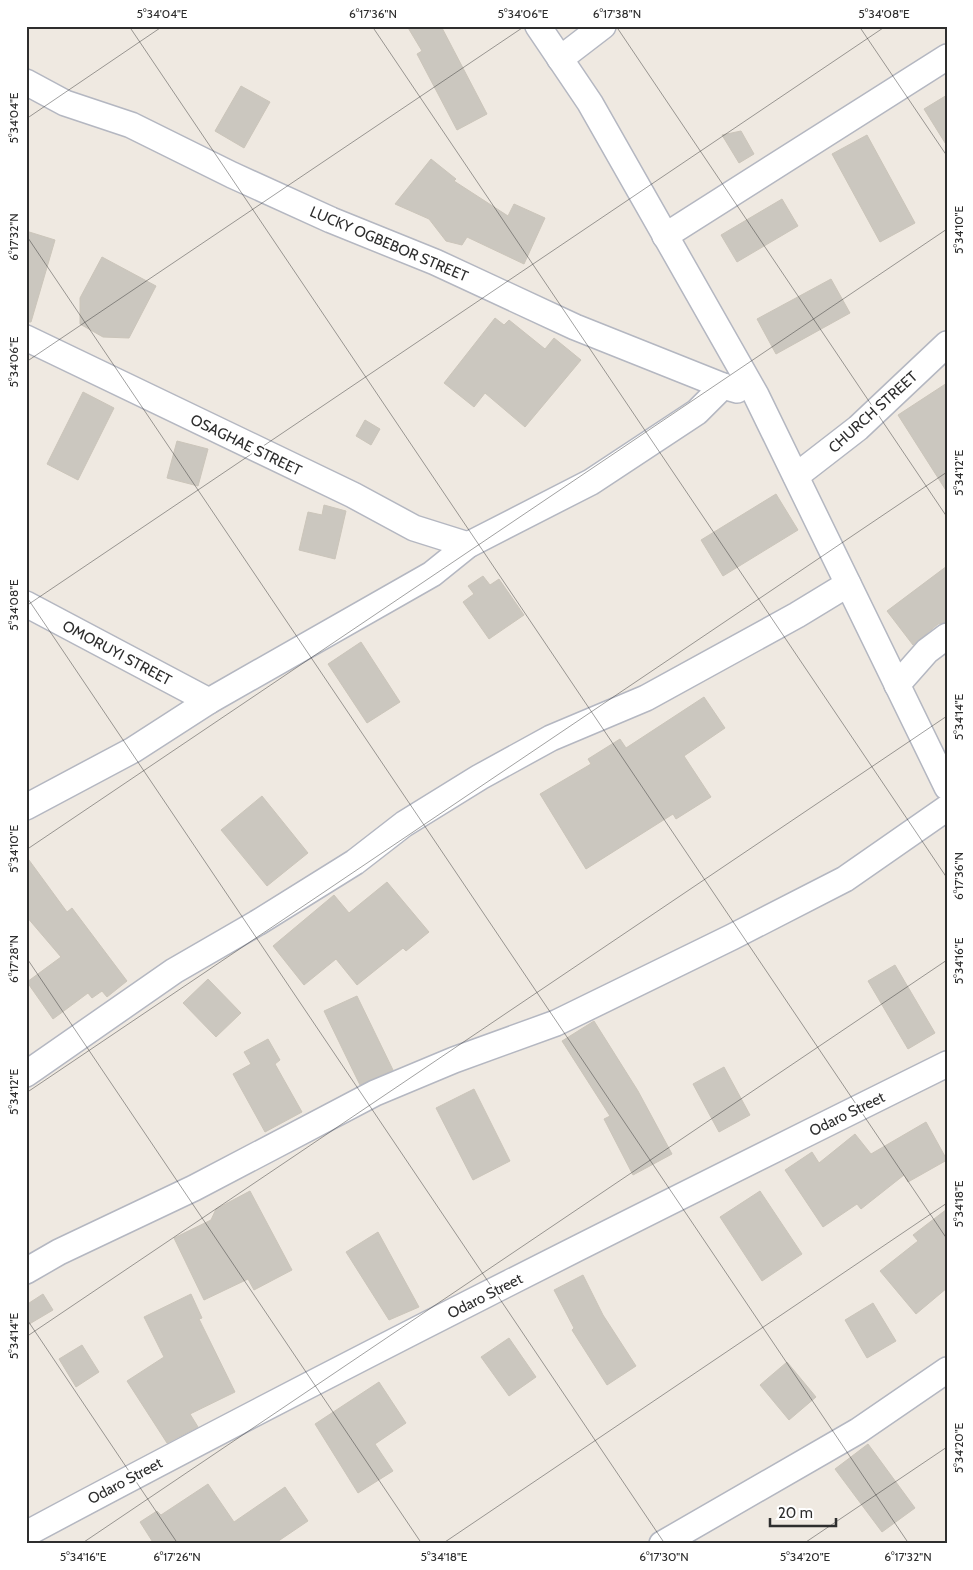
<svg xmlns="http://www.w3.org/2000/svg" width="973" height="1570" viewBox="0 0 973 1570" font-family="Cabin,sans-serif">
<style>
.building{fill:#cbc7bf;stroke:#cbc5ba}
.lines{fill:none;stroke-linecap:round;stroke-linejoin:round}
.minor-casing{stroke:#b4b7c1;stroke-width:28}
.minor{stroke:#fff;stroke-width:25}
.ticks{fill:none;stroke:#2e2e2e;stroke-width:1;stroke-opacity:0.45}
.labels{text-anchor:middle;stroke-width:4;stroke-linejoin:round;paint-order:stroke}
.street-label{font-size:15px;fill:#2e2e2e;stroke:#fff}
.neatline{fill:none;stroke:#2e2e2e;stroke-width:2}
.ticks-label{font-size:12px;text-anchor:middle;fill:#2e2e2e}
</style>
<rect width="100%" height="100%" fill="#efe9e1"/>
<!-- building -->
<g class="building">
<polygon points="407,26 441,26 487,114 457,130 417,54 422,51"/>
<polygon points="241,86 270,102 244,148 215,131"/>
<polygon points="947,95 947,146 924,109"/>
<polygon points="741,131 754,154 739,163 722,135"/>
<polygon points="867,135 915,223 880,242 832,154"/>
<polygon points="431,159 456,179 454,181 508,216 514,204 545,218 524,264 467,237 462,245 446,241 429,219 395,204"/>
<polygon points="782,199 798,226 737,262 721,235"/>
<polygon points="26,231 55,240 31,322 26,322"/>
<polygon points="102,257 156,286 129,338 103,337 80,324 80,298"/>
<polygon points="831,279 850,313 776,354 757,319"/>
<polygon points="495,318 504,325 509,320 545,349 554,338 581,360 525,427 485,393 474,407 444,383"/>
<polygon points="947,383 947,492 898,415"/>
<polygon points="83,392 114,408 78,480 47,464"/>
<polygon points="365,420 380,429 371,445 356,436"/>
<polygon points="177,441 208,449 198,486 167,478"/>
<polygon points="776,494 798,530 723,576 701,540"/>
<polygon points="324,505 346,511 335,559 299,550 308,512 322,515"/>
<polygon points="947,566 947,622 938,624 913,645 887,611"/>
<polygon points="483,576 490,585 499,579 524,615 489,639 463,602 474,594 468,586"/>
<polygon points="361,642 400,702 367,723 328,664"/>
<polygon points="704,697 725,728 684,756 711,797 676,819 673,814 586,869 540,794 591,764 588,759 620,739 626,748"/>
<polygon points="262,796 308,853 267,886 221,830"/>
<polygon points="26,856 67,912 72,908 127,981 107,997 102,991 92,998 88,993 53,1019 27,982 61,957 26,916"/>
<polygon points="387,882 429,932 406,951 403,948 357,985 336,959 304,985 273,946 334,895 349,913"/>
<polygon points="895,965 935,1033 908,1049 868,981"/>
<polygon points="208,979 241,1013 216,1037 183,1003"/>
<polygon points="357,996 393,1070 360,1085 324,1011"/>
<polygon points="594,1021 638,1091 672,1154 633,1175 604,1119 610,1116 562,1041"/>
<polygon points="268,1039 280,1060 275,1064 302,1112 265,1132 233,1074 251,1064 244,1052"/>
<polygon points="724,1067 750,1115 719,1132 693,1084"/>
<polygon points="474,1089 510,1161 473,1180 436,1108"/>
<polygon points="926,1122 947,1160 908,1182 904,1175 861,1209 857,1204 823,1227 785,1170 812,1152 819,1163 855,1134 871,1154"/>
<polygon points="250,1191 292,1270 254,1290 248,1279 204,1300 174,1238 211,1220 216,1209"/>
<polygon points="760,1191 802,1254 762,1281 720,1217"/>
<polygon points="947,1209 947,1288 916,1314 880,1271 918,1241 913,1235"/>
<polygon points="378,1232 419,1307 389,1320 346,1252"/>
<polygon points="583,1275 603,1315 636,1366 607,1385 572,1330 574,1328 554,1290"/>
<polygon points="43,1294 53,1310 26,1326 26,1305"/>
<polygon points="191,1294 202,1318 199,1319 235,1392 190,1414 198,1427 167,1443 127,1381 164,1357 144,1317"/>
<polygon points="873,1303 896,1341 867,1358 845,1320"/>
<polygon points="509,1338 536,1377 509,1396 481,1357"/>
<polygon points="82,1345 99,1372 76,1387 59,1359"/>
<polygon points="787,1362 816,1397 789,1420 760,1385"/>
<polygon points="379,1382 406,1423 375,1444 393,1471 358,1493 315,1424"/>
<polygon points="868,1444 915,1508 882,1532 835,1469"/>
<polygon points="208,1484 234,1522 285,1487 308,1521 274,1544 154,1544 140,1522 157,1511 161,1515"/>
</g>
<g class="lines">
<defs>
<g id="minor">
<polyline points="538,26 590,103 756,395 947,787"/>
<polyline points="560,59 603,26"/>
<polyline points="26,82 65,103 131,125 232,175 331,220 435,262 575,327 723,386 737,390"/>
<polyline points="665,236 947,57"/>
<polyline points="26,338 353,495 414,528 468,545"/>
<polyline points="796,476 858,428 947,344"/>
<polyline points="26,604 209,701"/>
<polyline points="897,685 927,651 947,636"/>
<polyline points="26,807 133,750 209,701 432,574 468,545 591,482 697,412 723,386"/>
<polyline points="26,1074 174,971 257,923 355,862 404,824 480,777 551,738 646,698 797,615 848,584"/>
<polyline points="26,1271 59,1252 194,1188 375,1093 454,1060 556,1023 732,937 845,879 947,808"/>
<path d="M26,1534C330,1371 638,1217 947,1064"/>
<polyline points="662,1544 858,1431 947,1370"/>
</g>
</defs>
<!-- minor casing -->
<use href="#minor" class="minor-casing"/>
<!-- minor -->
<use href="#minor" class="minor"/>
</g>
<!-- ticks -->
<path class="ticks" d="M129,26L947,1239M372,26L947,878M616,26L947,517M859,26L947,156M26,119L163,26M26,235L909,1544M26,362L525,26M26,596L665,1544M26,606L886,26M26,850L947,229M26,957L422,1544M26,1093L947,472M26,1318L178,1544M26,1337L947,716M81,1544L947,960M442,1544L947,1203M803,1544L947,1447"/>
<g class="labels">
<!-- street labels -->
<g class="street-label">
<text transform="translate(389 244) rotate(23)" y="5">LUCKY OGBEBOR STREET</text>
<text transform="translate(873 412) rotate(-42)" y="5">CHURCH STREET</text>
<text transform="translate(246 445) rotate(26)" y="5">OSAGHAE STREET</text>
<text transform="translate(117 653) rotate(28)" y="5">OMORUYI STREET</text>
<text transform="translate(847 1114) rotate(-26)" y="5">Odaro Street</text>
<text transform="translate(485 1296) rotate(-27)" y="5">Odaro Street</text>
<text transform="translate(125 1481) rotate(-28)" y="5">Odaro Street</text>
</g>
</g>
<!-- border -->
<rect width="973" height="1570" fill="none" stroke="#ffffff" stroke-width="55"/>
<!-- scale -->
<path d="M770 1518v8h66v-8" fill="none" stroke="#2e2e2e" stroke-width="2.5"/>
<text x="778" y="1518" font-size="15" fill="#2e2e2e" stroke="#ffffff" stroke-width="4" paint-order="stroke">20 m</text>
<rect x="28" y="28" width="918" height="1514" class="neatline"/>
<g class="ticks-label">
<text x="162" y="18">5°34'04"E</text>
<text x="373" y="18">6°17'36"N</text>
<text x="523" y="18">5°34'06"E</text>
<text x="617" y="18">6°17'38"N</text>
<text x="884" y="18">5°34'08"E</text>
<text transform="translate(14 118) rotate(-90)" y="4">5°34'04"E</text>
<text transform="translate(959 230) rotate(-90)" y="4">5°34'10"E</text>
<text transform="translate(14 237) rotate(-90)" y="4">6°17'32"N</text>
<text transform="translate(14 362) rotate(-90)" y="4">5°34'06"E</text>
<text transform="translate(959 473) rotate(-90)" y="4">5°34'12"E</text>
<text transform="translate(14 605) rotate(-90)" y="4">5°34'08"E</text>
<text transform="translate(959 717) rotate(-90)" y="4">5°34'14"E</text>
<text transform="translate(14 849) rotate(-90)" y="4">5°34'10"E</text>
<text transform="translate(959 876) rotate(-90)" y="4">6°17'36"N</text>
<text transform="translate(14 959) rotate(-90)" y="4">6°17'28"N</text>
<text transform="translate(959 961) rotate(-90)" y="4">5°34'16"E</text>
<text transform="translate(14 1092) rotate(-90)" y="4">5°34'12"E</text>
<text transform="translate(959 1204) rotate(-90)" y="4">5°34'18"E</text>
<text transform="translate(14 1336) rotate(-90)" y="4">5°34'14"E</text>
<text transform="translate(959 1448) rotate(-90)" y="4">5°34'20"E</text>
<text x="83" y="1561">5°34'16"E</text>
<text x="177" y="1561">6°17'26"N</text>
<text x="444" y="1561">5°34'18"E</text>
<text x="664" y="1561">6°17'30"N</text>
<text x="805" y="1561">5°34'20"E</text>
<text x="908" y="1561">6°17'32"N</text>
</g>
</svg>
